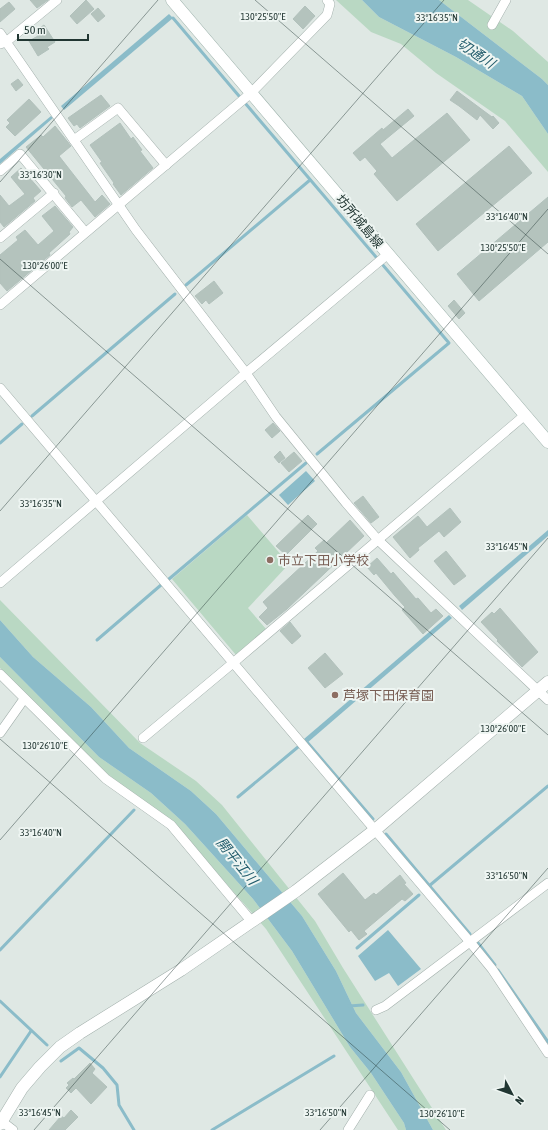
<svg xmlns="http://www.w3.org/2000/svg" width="548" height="1130" viewBox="0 0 548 1130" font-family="'Asap Condensed','Noto Sans JP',sans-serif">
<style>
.green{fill:#b9d8c3}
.water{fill:#8bbcc9}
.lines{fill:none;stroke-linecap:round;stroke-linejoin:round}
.stream{stroke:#8bbcc9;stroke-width:3}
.building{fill:#b4c3bd;stroke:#b2c1bc}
.minor-casing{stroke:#a2afab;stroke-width:10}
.tertiary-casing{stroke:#a2afab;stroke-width:13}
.secondary-casing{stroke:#9fb3ad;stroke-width:13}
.minor{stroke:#fff;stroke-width:9}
.tertiary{stroke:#fff;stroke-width:12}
.secondary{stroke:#fff;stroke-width:12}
.ticks{fill:none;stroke:#213632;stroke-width:1;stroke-opacity:0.45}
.education-dot{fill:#8d6e63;stroke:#eef5f2;stroke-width:1.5}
.labels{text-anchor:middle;stroke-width:4;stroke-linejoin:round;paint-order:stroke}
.street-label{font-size:13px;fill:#213632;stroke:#eef5f2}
.education-label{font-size:13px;fill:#785e54;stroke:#eef5f2;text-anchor:start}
.water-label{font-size:14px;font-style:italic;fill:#225c6c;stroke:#eef5f2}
.ticks-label{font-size:10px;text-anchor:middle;fill:#213632;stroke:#eef5f2;stroke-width:4;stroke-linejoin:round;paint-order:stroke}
</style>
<rect width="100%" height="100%" fill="#dfe8e4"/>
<!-- green -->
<g class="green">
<polygon points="336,0 362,0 379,17 456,57 522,96 548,134 548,172 505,121 436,73 401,44 371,32"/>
<polygon points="439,0 468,0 513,31 548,62 548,85 542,79"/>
<polygon points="247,515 289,564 248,608 266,629 236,655 172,579"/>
<polygon points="0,600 140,743 196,781 222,805 315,921 343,968 446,1130 433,1130 401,1072 356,1013 336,971 302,916 216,814 191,791 129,748 91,707 33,657 0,620"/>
<polygon points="0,657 99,757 151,793 185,824 253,899 292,951 350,1047 371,1073 404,1123 406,1130 398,1130 266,929 172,822 103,771 0,668"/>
</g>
<!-- water -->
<g class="water">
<polygon points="362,0 439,0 542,79 548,85 548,134 522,96 456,57 379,17"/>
<polygon points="169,14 173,18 64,110 61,106"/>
<polygon points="51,116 53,118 0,164 0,159"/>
<polygon points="306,471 315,481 288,505 279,495"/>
<polygon points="548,530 548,536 462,610 459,606"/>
<polygon points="449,615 452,618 307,743 304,739"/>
<polygon points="0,620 33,657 91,707 129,748 191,791 216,814 302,916 336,971 356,1013 401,1072 433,1130 406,1130 404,1123 371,1073 350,1047 292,951 253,899 185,824 151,793 99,757 0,657"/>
<polygon points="388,930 421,969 398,986 389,973 375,981 358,956"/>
</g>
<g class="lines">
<!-- stream -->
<g class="stream">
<polyline points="173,18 239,96"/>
<polyline points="245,103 376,257"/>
<polyline points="186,285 310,180"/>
<polyline points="32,416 175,294"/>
<polyline points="0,443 22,424"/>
<polyline points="317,454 449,343 382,264"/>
<polyline points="169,579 306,463"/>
<polyline points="97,640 161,585"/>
<polyline points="307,742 373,819"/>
<polyline points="238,797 298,747"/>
<polyline points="386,834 470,934"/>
<polyline points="429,886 548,786"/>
<polyline points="478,943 495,965"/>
<polyline points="357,948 419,895"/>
<polyline points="0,950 134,810"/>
<polyline points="498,970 548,1042"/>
<polyline points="0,1001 47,1045"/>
<polyline points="349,1006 363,1005"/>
<polyline points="61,1061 79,1048 103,1068 117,1085 119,1105 134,1130"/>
<polyline points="0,1077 31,1031"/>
<polyline points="212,1130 334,1056"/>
</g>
</g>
<!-- building -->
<g class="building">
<polygon points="30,0 48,0 37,8"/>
<polygon points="86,0 94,9 77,24 70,16"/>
<polygon points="9,2 15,9 0,22 0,9"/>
<polygon points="305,6 315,16 303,29 293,19"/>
<polygon points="98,8 105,16 98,22 91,14"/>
<polygon points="44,25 55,42 47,47 49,49 38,56 29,41 38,36 35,31"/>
<polygon points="18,79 23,85 16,91 11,84"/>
<polygon points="457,91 492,117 493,116 499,123 493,129 480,115 477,120 459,106 450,100"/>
<polygon points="101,95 110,106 80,128 77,124 74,126 68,118"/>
<polygon points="29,99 41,112 15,136 6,127 10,123 7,120"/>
<polygon points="408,109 414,116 380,144 392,158 447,113 470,140 397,201 374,174 377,171 365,157 360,161 353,153 382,128 383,130"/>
<polygon points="120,123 131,139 133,137 142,150 140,151 153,168 121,195 113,184 114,183 100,163 102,162 90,145"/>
<polygon points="55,126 71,146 59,156 95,202 102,195 110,204 95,217 81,200 72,207 65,198 66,196 26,147 41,135 43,137"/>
<polygon points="509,146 532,173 438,251 416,224"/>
<polygon points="21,168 41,191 33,198 35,201 4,227 0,222 0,195 9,206 25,194 11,177"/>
<polygon points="548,197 548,242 479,301 457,274"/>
<polygon points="55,206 73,227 69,232 70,234 49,253 50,255 7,291 0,283 0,255 18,240 16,237 25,230 38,245 54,231 42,216"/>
<polygon points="214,281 223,293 209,304 206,300 202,304 195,296"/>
<polygon points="454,300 465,313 459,319 448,306"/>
<polygon points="273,423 280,431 272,438 265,430"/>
<polygon points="280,451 285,458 279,463 274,457"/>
<polygon points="294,452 302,461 289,472 281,463"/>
<polygon points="363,496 379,517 371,523 354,503"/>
<polygon points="450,508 461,522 444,537 439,531 418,548 419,550 410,558 393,537 418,516 427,527"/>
<polygon points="308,515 317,524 286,555 276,546"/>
<polygon points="350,520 364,536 287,609 267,625 259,617 268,608 263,602 318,551 315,548 324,540 326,543"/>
<polygon points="446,551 466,576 454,585 434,561"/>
<polygon points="377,558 391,574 393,572 416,599 418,598 431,613 436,609 443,616 423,634 402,610 405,607 395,596 376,573 374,575 367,567"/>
<polygon points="500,608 538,652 522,667 497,641 498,640 481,622 492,612 494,614"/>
<polygon points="290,622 301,636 292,644 280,631"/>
<polygon points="325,653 343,674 325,688 308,668"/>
<polygon points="343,873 365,900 374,893 376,895 400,875 406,883 404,884 413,894 405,901 402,899 364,931 367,934 359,940 351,930 349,932 318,894"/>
<polygon points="90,1063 95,1069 92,1073 107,1087 91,1104 76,1088 71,1093 66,1088 69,1085 67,1083 73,1078 74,1079"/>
<polygon points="71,1110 78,1117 65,1130 49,1130 61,1116 64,1118"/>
</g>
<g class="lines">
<defs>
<g id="minor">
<polyline points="492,25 506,0"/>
<polyline points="0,33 136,230 246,373 276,417 346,503 378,540 548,700"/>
<polyline points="0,44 6,42 57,0"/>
<polyline points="74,140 118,108 166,165"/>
<polyline points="0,171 20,154 85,232"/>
<polyline points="0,238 54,193"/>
<polyline points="0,305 251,93 327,15 330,4 327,0"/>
<polyline points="0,388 470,942 492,969 548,1053"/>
<polyline points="0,583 246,373 388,254"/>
<polyline points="0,674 106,779 171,825 252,922"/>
<polyline points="0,733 24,699"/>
<polyline points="143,738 233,663 525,415"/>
<polyline points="376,1010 385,1006 548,883"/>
<polyline points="0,1120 13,1130"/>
<polyline points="348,1130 370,1095"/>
</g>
<polyline id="tertiary" points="0,1124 22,1088 40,1067 60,1047 80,1033 181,970 296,891 375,830 548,682"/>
<polyline id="secondary" points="172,0 548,442"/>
</defs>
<!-- minor casing -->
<use href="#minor" class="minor-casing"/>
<!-- tertiary casing -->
<use href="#tertiary" class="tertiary-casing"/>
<!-- secondary casing -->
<use href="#secondary" class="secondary-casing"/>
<!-- minor -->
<use href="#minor" class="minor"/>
<!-- tertiary -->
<use href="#tertiary" class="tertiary"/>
<!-- secondary -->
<use href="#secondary" class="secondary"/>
</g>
<!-- ticks -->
<path class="ticks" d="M255,0L548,254M0,182L158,0M0,259L548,735M0,511L444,0M0,739L450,1130M0,840L548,209M34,1130L548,538M320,1130L548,868"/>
<!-- markers -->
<g class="education-dot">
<circle cx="270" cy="560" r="4"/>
<circle cx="335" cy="695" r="4"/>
</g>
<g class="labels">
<!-- street labels -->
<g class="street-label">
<text transform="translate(360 221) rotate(50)" y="5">坊所城島線</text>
</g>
<!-- education labels -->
<g class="education-label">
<text x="278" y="565">市立下田小学校</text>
<text x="343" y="700">芦塚下田保育園</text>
</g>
<!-- water labels -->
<g class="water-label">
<text transform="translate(476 53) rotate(34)" y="5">切通川</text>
<text transform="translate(237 861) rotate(51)" y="5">開平江川</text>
</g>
</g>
<g class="ticks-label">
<text x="263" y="20">130°25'50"E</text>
<text x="437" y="21">33°16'35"N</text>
<text x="41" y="178">33°16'30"N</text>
<text x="507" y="220">33°16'40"N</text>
<text x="503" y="251">130°25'50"E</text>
<text x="45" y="269">130°26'00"E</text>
<text x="41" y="507">33°16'35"N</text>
<text x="507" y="550">33°16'45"N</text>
<text x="503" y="732">130°26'00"E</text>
<text x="45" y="749">130°26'10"E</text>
<text x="41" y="836">33°16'40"N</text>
<text x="507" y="879">33°16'50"N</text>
<text x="40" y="1116">33°16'45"N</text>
<text x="326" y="1116">33°16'50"N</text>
<text x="442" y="1117">130°26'10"E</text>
</g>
<!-- north arrow -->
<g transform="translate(512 1094) rotate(131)" stroke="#eef5f2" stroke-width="3" paint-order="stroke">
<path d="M0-3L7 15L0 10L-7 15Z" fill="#213632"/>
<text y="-6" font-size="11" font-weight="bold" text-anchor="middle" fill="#213632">N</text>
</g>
<!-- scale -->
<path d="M18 34v6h70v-6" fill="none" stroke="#213632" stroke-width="2"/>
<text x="24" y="34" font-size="12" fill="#213632" stroke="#eef5f2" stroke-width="3" paint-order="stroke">50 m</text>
</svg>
